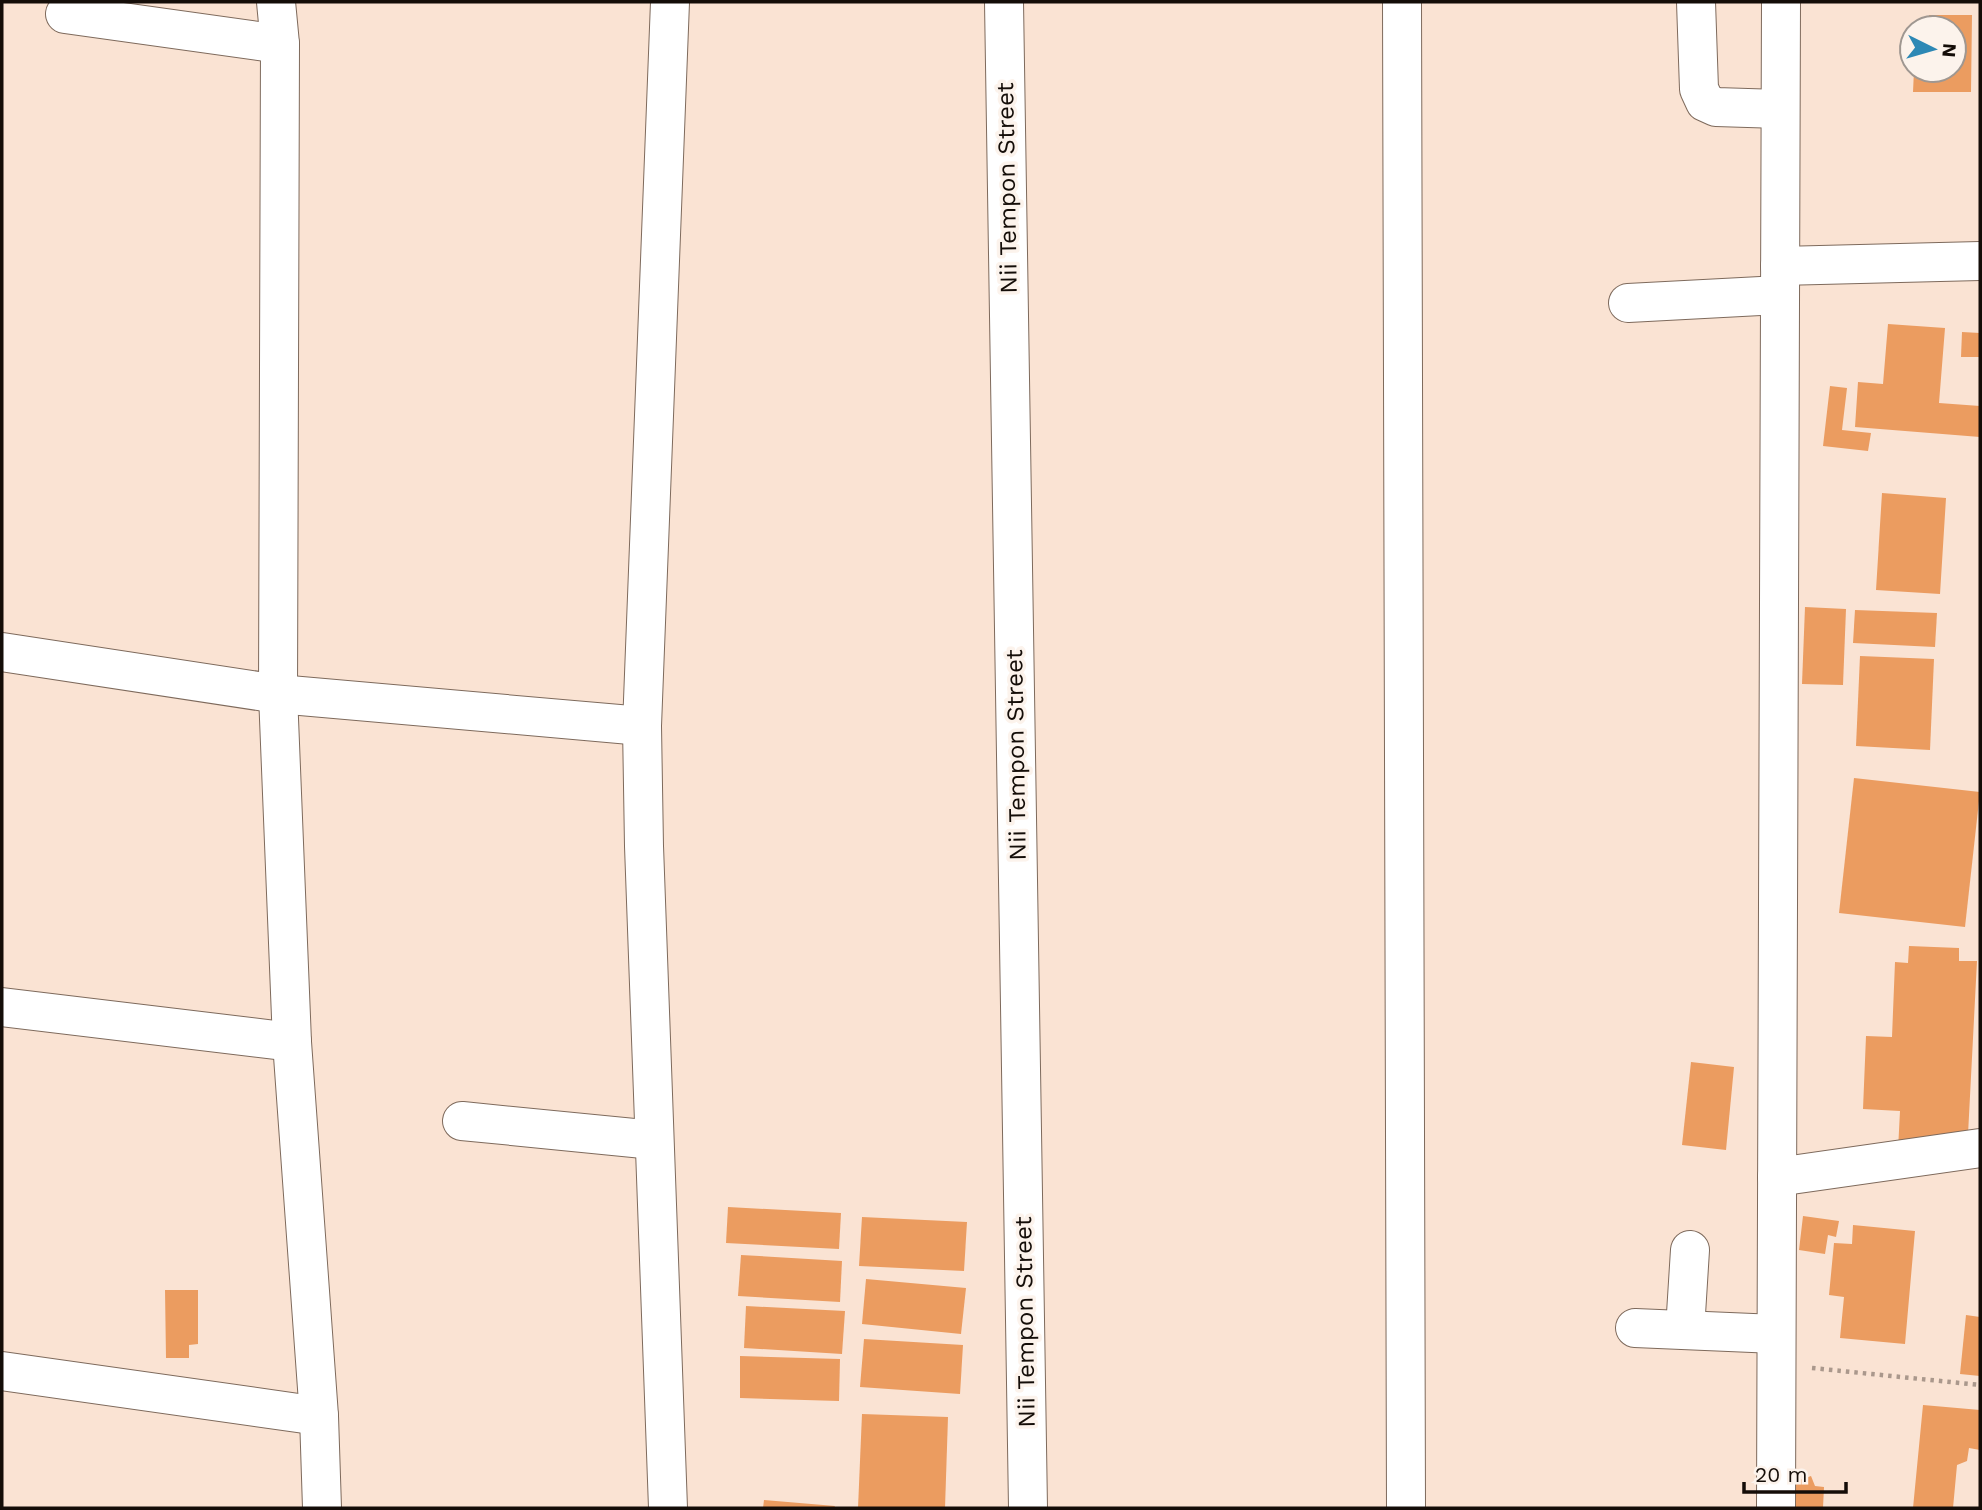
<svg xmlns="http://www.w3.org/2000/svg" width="1982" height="1510" viewBox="0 0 1982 1510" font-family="'Work Sans',sans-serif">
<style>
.building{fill:#eb9c60}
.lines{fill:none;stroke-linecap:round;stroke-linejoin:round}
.minor-casing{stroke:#7e6a5c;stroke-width:40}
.path{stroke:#aa988c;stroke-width:4.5;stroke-dasharray:3.5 5;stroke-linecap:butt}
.minor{stroke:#fff;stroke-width:38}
.labels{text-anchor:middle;stroke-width:7;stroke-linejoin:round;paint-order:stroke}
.street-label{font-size:24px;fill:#140d08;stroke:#fcf3ec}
</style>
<rect width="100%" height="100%" fill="#fae3d3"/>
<!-- building -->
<g class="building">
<polygon points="1929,15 1972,15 1971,92 1913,92 1914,70 1954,70 1954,28 1929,28"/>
<polygon points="1888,324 1945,328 1939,403 1980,406 1980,437 1855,427 1858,382 1883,384"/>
<polygon points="1962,332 1980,333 1980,357 1961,357"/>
<polygon points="1830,386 1847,388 1842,430 1871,433 1868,451 1823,446"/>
<polygon points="1882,493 1946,498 1940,594 1876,590"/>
<polygon points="1805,607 1846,609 1843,685 1802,684"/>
<polygon points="1855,610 1937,613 1935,647 1853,643"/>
<polygon points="1860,656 1934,659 1930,750 1856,746"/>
<polygon points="1854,778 1980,792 1965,927 1839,913"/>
<polygon points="1909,946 1959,948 1959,961 1977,961 1967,1154 1898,1150 1900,1111 1863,1109 1866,1036 1892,1037 1895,962 1908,963"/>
<polygon points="1691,1062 1734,1067 1726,1150 1682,1145"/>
<polygon points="728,1207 841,1213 839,1249 726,1243"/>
<polygon points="1803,1216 1839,1221 1836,1237 1828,1235 1825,1254 1799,1250"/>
<polygon points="862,1217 967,1222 964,1271 859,1266"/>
<polygon points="1853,1225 1915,1231 1905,1344 1840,1338 1844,1297 1829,1295 1834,1243 1852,1244"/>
<polygon points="741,1255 842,1261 840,1302 738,1296"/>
<polygon points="866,1279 966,1288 961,1334 862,1324"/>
<polygon points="165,1290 198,1290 198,1344 189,1345 189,1358 166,1358"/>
<polygon points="746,1306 845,1311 842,1354 744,1348"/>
<polygon points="1966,1315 1980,1317 1980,1376 1960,1374"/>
<polygon points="864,1339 963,1345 960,1394 860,1387"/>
<polygon points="740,1356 840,1359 839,1401 740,1398"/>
<polygon points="1923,1405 1980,1410 1980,1450 1969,1448 1967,1461 1957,1465 1953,1508 1913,1508"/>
<polygon points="862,1414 948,1417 945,1508 858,1508"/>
<polygon points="1811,1476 1815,1486 1824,1487 1823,1508 1789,1508 1791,1483"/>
<polygon points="764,1500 835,1506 834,1508 763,1508"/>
</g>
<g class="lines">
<defs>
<g id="minor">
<polyline points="276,2 280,44 278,694 292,1042 319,1416 322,1508"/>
<polyline points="1004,2 1028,1508"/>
<polyline points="1402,2 1406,1508"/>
<polyline points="1696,2 1699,89 1705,102 1716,107 1780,109"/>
<polyline points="65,14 280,44"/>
<polyline points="1780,266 1980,261"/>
<polyline points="1628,303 1780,295"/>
<polyline points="2,652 278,694 642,726"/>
<polyline points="2,1007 292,1042"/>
<polyline points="462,1121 654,1140"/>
<polyline points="1777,1177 1980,1148"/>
<polyline points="1635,1328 1776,1334"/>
<polyline points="1685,1330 1690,1250"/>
<polyline points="2,1371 319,1416"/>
<polyline points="668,1508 644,846 642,726 670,2"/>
<polyline points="1776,1508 1781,2"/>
</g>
</defs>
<!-- minor casing -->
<use href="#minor" class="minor-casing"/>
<!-- path -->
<polyline class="path" points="1812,1368 1980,1385"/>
<!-- minor -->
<use href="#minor" class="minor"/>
</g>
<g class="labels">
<!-- street labels -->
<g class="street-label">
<text transform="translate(1007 188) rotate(-91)" y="8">Nii Tempon Street</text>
<text transform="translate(1016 755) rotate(-91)" y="8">Nii Tempon Street</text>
<text transform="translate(1025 1322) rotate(-91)" y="8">Nii Tempon Street</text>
</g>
</g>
<!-- border -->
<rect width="1982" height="1510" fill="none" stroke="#140d08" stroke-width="7"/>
<!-- north arrow -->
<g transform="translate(1933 49) rotate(95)"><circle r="33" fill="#fcf3ec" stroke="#9f9791" stroke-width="2"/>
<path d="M0-5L12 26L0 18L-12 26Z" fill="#2d88b5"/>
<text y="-10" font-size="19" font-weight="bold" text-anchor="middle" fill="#140d08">N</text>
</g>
<!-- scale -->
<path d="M1744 1482v10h102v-10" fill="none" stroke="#140d08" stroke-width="3.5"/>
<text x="1755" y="1482" font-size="21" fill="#140d08" stroke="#fcf3ec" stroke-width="5" paint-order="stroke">20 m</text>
</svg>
